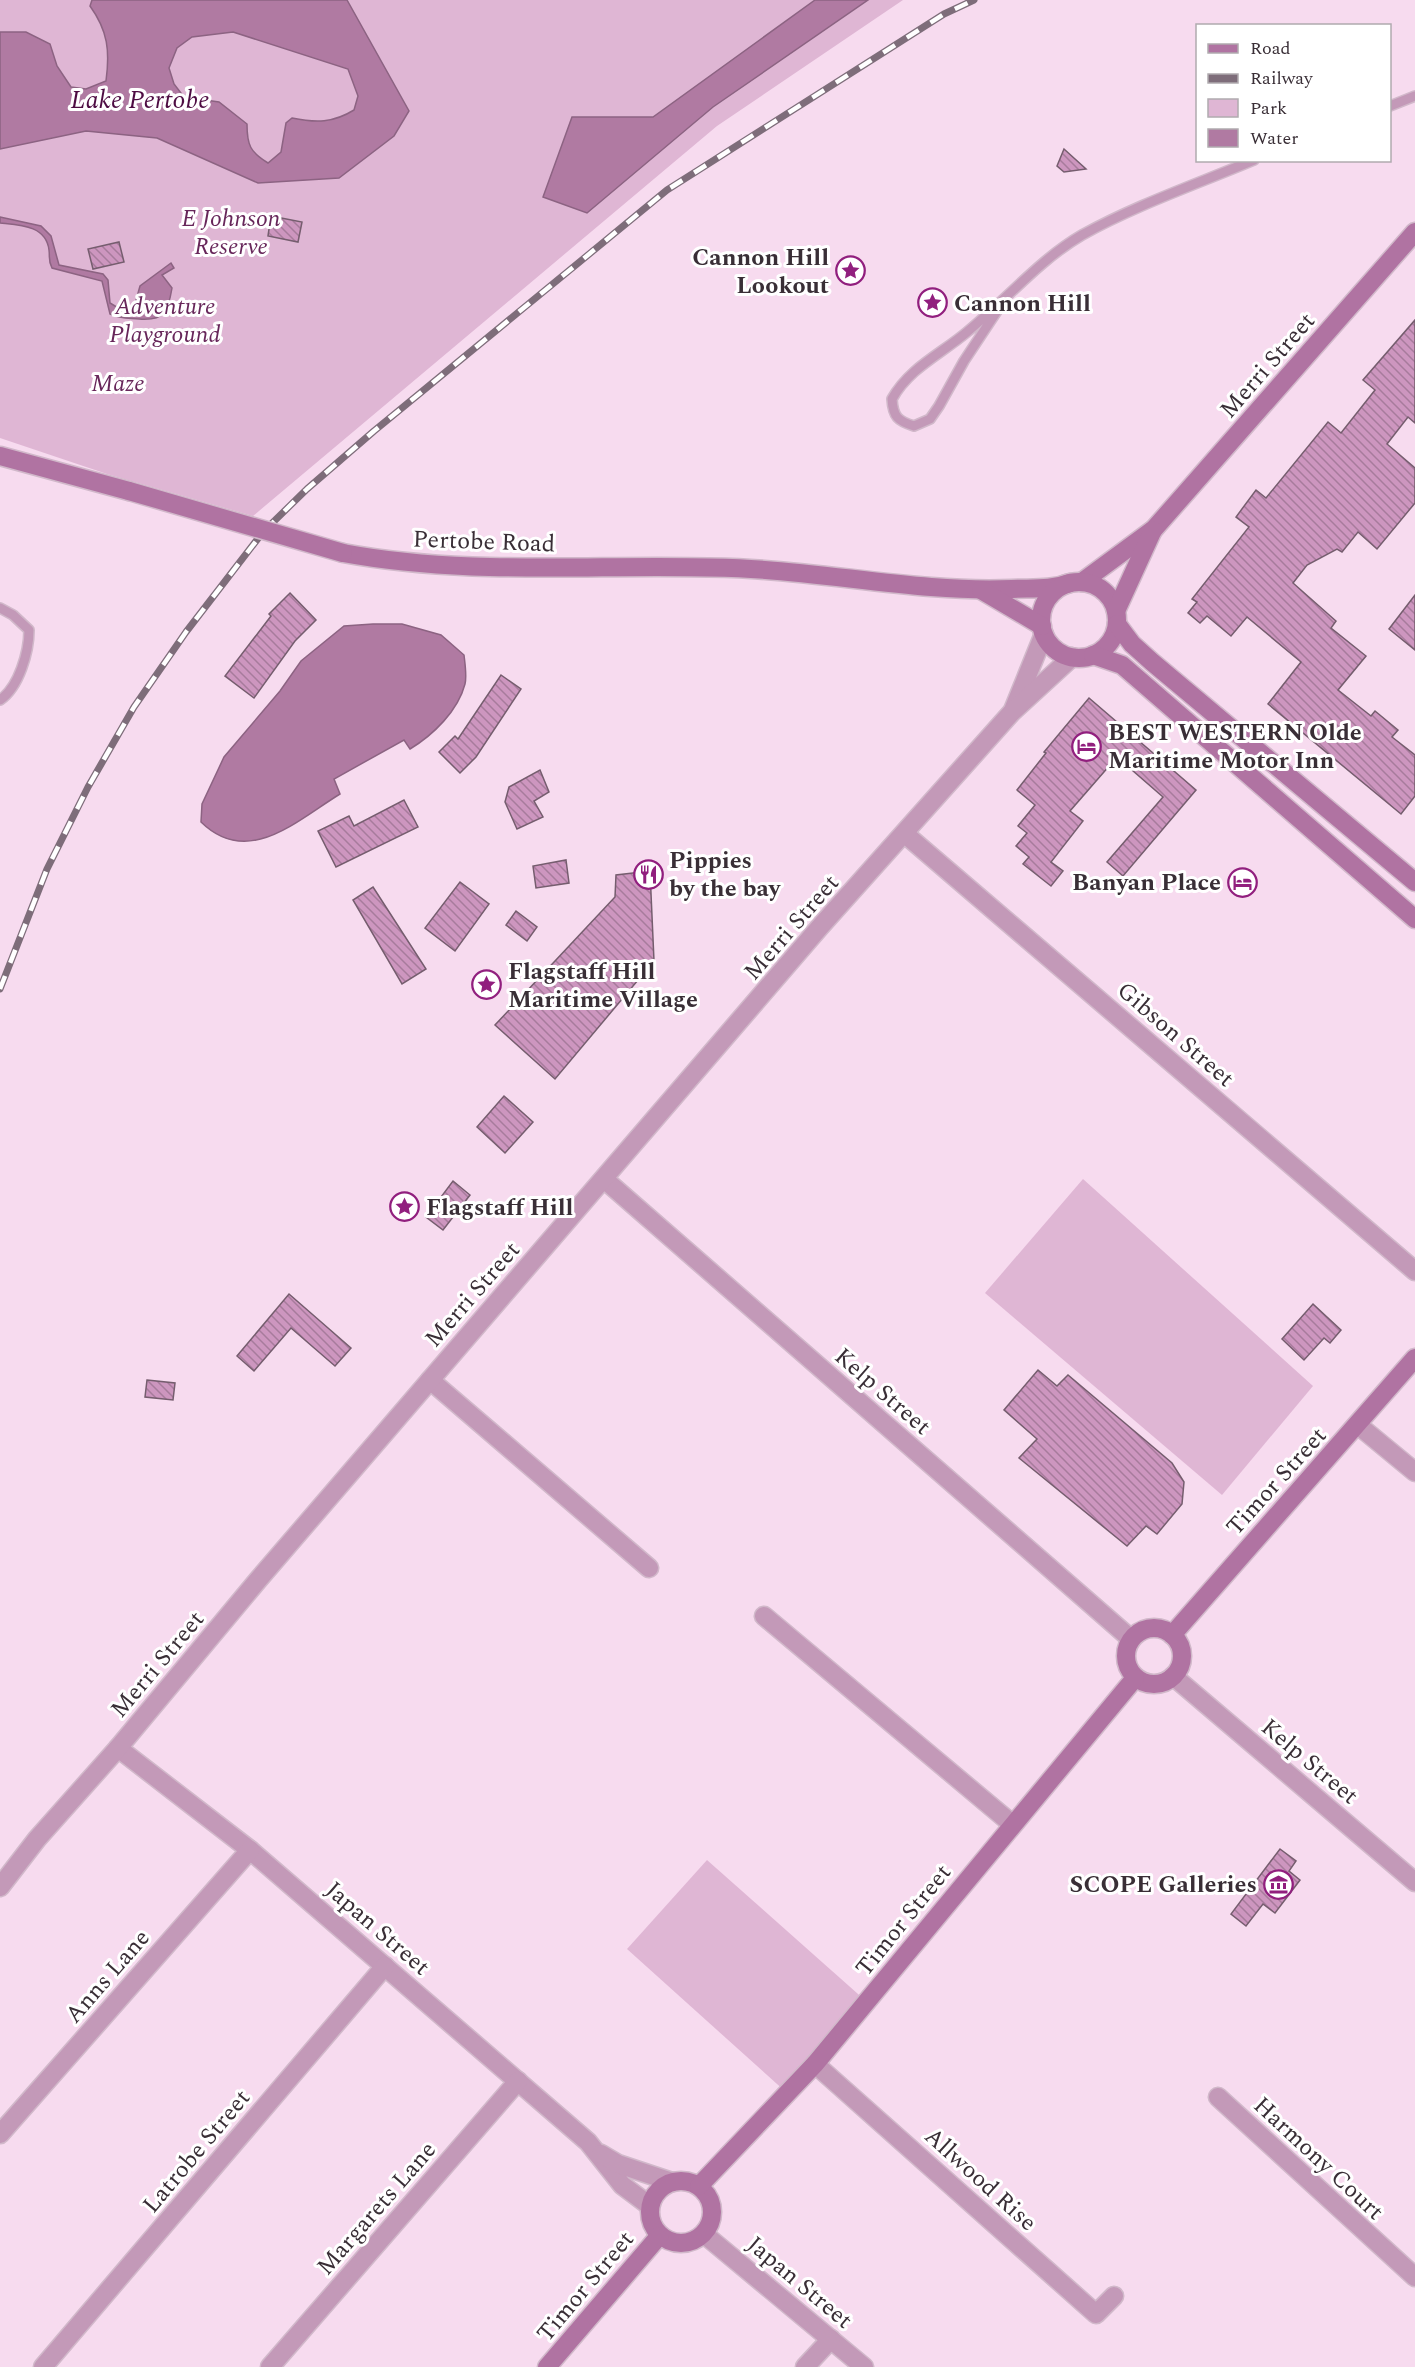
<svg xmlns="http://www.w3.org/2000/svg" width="1415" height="2367" viewBox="0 0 1415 2367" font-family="Spectral,serif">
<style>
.park{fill:#dfb6d4}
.water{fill:#b07aa2;stroke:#8c6382;stroke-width:1.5;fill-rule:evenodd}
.building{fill:url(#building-back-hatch);stroke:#755d6e;stroke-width:1.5}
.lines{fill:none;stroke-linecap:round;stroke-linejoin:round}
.lane-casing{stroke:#d1b8ca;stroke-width:12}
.street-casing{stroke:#d1b8ca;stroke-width:21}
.secondary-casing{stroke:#d1b8ca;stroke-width:21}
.lane{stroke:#c399b8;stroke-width:9}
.street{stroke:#c399b8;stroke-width:18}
.secondary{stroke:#b073a2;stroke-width:18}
.rail-casing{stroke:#7e6d7a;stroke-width:7}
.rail{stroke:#fff;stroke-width:4.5;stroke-dasharray:14;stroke-linecap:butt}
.secondary-bridge-casing{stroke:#d1b8ca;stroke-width:21;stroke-linecap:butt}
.secondary-bridge{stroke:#b073a2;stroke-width:18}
.labels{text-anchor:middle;stroke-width:6;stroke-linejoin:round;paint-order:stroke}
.park-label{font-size:24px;font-style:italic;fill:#67265a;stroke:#fff}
.poi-label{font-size:24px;font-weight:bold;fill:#392e36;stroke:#fff;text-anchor:start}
.street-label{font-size:24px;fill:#392e36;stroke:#fff}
.water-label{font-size:26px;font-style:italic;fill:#4e0c43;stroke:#fff}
</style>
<defs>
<pattern id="building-back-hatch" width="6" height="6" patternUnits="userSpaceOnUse" patternTransform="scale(1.5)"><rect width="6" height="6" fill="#cd96bf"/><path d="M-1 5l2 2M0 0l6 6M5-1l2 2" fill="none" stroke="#a77b9c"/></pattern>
</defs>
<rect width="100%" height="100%" fill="#f7dbef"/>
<!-- park -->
<g class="park">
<polygon points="0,0 903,0 717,126 253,516 107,474 0,438"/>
<polygon points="1083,1179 1313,1386 1222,1495 985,1293"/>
<polygon points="707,1860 867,2002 787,2093 627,1949"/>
</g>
<!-- water -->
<g class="water">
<path d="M92,0H347L409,111L394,136L339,178L258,183L157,138L86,131L0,149V32H26L50,44L57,66L71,87L86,89L106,81C110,51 108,31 90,6ZM233,32L348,69L358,96L354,110C333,123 316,123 292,118L286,123L281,152L268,163C250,152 247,145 247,124L219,102L184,97L174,84L169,68L177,48L192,37Z"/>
<polygon points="815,0 868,0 713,107 587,213 543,197 572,117 653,117"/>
<path d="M0,217L41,226L51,236L59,265L103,274L108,280L110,303L125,312L133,311L140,286L171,263L174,268L162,275L172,288C168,312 165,321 139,319C127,318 121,319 110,314L102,281L52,268C48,260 50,258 49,250C46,225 19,225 0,223Z"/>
<path d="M373,624H402L441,635L464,655C465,664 467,676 465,684C458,711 433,735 410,749L404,740L334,779L340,794C296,821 248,868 201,822L202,804L224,757L280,691L301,661L344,626Z"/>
</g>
<!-- building -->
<g class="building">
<polygon points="1064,149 1086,169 1064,172 1057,166"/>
<polygon points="271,216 302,222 298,242 268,236"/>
<polygon points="119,242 124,262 93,269 88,249"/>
<polygon points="1415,320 1415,423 1408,417 1387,444 1415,468 1415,503 1377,549 1358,532 1342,552 1337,549 1307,565 1293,583 1336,621 1331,628 1366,656 1338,690 1371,716 1375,711 1398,730 1392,737 1415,755 1415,796 1401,814 1268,704 1301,662 1247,617 1231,636 1207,616 1200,623 1188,613 1197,602 1192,599 1249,527 1236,517 1256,490 1266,498 1328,422 1341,433 1375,390 1363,380"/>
<polygon points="290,593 316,620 295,641 254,698 225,676 271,616 269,614"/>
<polygon points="1415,595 1415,650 1389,629"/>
<polygon points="501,675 521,689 476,757 460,773 439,752 455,736 458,739"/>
<polygon points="1089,698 1196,790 1123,876 1107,862 1163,797 1117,757 1070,811 1083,821 1051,862 1063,871 1051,886 1023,864 1029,857 1016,846 1027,833 1018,826 1035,805 1017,790 1046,753 1044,752"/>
<polygon points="540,770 549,792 534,801 543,817 517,829 505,802 509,787"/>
<polygon points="404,800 418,827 336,867 318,831 349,816 354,826"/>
<polygon points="566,860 569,883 536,888 533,866"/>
<polygon points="650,871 654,961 555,1079 495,1025 615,897 616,875"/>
<polygon points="460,882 489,904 455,951 425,928"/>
<polygon points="373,887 426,969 402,984 353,900"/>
<polygon points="516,911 537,927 527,941 506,925"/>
<polygon points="504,1096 533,1122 505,1153 477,1127"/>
<polygon points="453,1181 470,1195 443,1230 426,1217"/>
<polygon points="289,1294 351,1348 335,1366 291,1328 254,1371 237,1356"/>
<polygon points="1313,1304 1341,1330 1330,1343 1324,1338 1304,1360 1282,1339"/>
<polygon points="1038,1370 1057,1386 1068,1375 1172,1463 1184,1482 1182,1504 1157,1534 1146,1526 1127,1546 1019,1458 1037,1439 1004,1410"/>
<polygon points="147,1380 175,1383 173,1400 145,1397"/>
<polygon points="1280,1849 1296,1861 1289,1871 1300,1880 1275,1913 1263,1904 1246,1926 1231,1914"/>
</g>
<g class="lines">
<defs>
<g id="lane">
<polyline points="1390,106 1415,96"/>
<path d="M1005,299L964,361L939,406L930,419L914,426C898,421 893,417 892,399C909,368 941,354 967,332C1005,301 1039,260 1082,235C1136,205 1197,184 1254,160"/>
<path d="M0,608L13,615L29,630C29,652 19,687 0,700"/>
</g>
<g id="street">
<polyline points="1014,708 1044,634"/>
<polyline points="905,834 1415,1271"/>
<polyline points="604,1179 1131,1639"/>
<polyline points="430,1380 649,1568"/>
<polyline points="1358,1425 1415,1472"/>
<polyline points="764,1616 1012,1824"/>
<polyline points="1173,1676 1415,1882"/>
<polyline points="118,1748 250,1850 588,2142 622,2185 650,2206"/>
<polyline points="0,1887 37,1839 118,1748 258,1580 819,928 1012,712 1072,657"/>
<polyline points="815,2064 1096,2314 1114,2296"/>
<polyline points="1218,2097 1415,2277"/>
<polyline points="0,2134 250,1850"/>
<polyline points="601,2154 618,2164 672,2182"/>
<polyline points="704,2234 864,2367"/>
<polyline points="43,2367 385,1966"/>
<polyline points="270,2367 518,2081"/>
<polyline points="805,2367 831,2339"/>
</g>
<g id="secondary">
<polyline points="0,456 129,491"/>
<path d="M343,553C472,577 602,563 732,568C825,571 919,593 1012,589C1032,588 1051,590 1070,583"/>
<polyline points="1082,582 1154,529 1415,232"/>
<circle cx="1079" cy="620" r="38"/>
<polyline points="981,590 1042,626"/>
<polyline points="1116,611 1153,530"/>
<polyline points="1117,624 1132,644 1152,662 1415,882"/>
<polyline points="1093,655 1122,665 1415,919"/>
<circle cx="1154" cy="1656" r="28"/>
<polyline points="1172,1635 1415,1358"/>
<circle cx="681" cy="2212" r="31"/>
<polyline points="699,2186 815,2064 1135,1678"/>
<polyline points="547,2367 660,2235"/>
</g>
</defs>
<!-- lane casing -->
<use href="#lane" class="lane-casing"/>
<!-- street casing -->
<use href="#street" class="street-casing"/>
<!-- secondary casing -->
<use href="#secondary" class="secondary-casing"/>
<!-- lane -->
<use href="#lane" class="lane"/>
<!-- street -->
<use href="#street" class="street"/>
<!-- secondary -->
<use href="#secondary" class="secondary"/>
<defs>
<polyline id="rail" points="0,989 47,869 88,787 134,707 186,632 263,532 307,489 374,431 667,190 944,14 974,0"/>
</defs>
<!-- rail casing -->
<use href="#rail" class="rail-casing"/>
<!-- rail -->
<use href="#rail" class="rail"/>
<defs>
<polyline id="secondary-bridge" points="129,491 343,553"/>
</defs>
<!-- secondary-bridge casing -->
<use href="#secondary-bridge" class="secondary-bridge-casing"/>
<!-- secondary-bridge -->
<use href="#secondary-bridge" class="secondary-bridge"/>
</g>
<!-- icons -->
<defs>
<symbol id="sight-ring" viewBox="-11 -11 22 22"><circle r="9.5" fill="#fff" stroke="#911f7e" stroke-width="1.5"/><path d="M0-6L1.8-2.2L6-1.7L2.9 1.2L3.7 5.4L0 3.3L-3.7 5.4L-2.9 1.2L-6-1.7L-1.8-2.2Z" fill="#911f7e"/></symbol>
<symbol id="hotel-ring" viewBox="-11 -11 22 22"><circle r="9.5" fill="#fff" stroke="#911f7e" stroke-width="1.5"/><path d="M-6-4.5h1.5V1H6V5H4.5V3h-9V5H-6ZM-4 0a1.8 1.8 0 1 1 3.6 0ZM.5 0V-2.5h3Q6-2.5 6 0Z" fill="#911f7e"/></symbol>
<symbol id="restaurant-ring" viewBox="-11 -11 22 22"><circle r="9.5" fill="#fff" stroke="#911f7e" stroke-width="1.5"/><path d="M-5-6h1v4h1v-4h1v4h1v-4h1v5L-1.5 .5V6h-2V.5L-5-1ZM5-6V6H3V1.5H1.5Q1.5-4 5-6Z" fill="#911f7e"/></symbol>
<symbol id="museum-ring" viewBox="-11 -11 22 22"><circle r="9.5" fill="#fff" stroke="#911f7e" stroke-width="1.5"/><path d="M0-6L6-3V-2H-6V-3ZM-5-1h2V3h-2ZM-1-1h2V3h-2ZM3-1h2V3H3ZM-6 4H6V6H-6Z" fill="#911f7e"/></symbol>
</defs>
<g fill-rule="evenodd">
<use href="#sight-ring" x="834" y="254" width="33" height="33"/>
<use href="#sight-ring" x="916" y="286" width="33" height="33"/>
<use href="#hotel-ring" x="1070" y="730" width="33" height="33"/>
<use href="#restaurant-ring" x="632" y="858" width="33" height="33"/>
<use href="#hotel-ring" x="1226" y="866" width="33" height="33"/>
<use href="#sight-ring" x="470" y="968" width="33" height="33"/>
<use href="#sight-ring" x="388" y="1190" width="33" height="33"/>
<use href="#museum-ring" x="1262" y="1868" width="33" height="33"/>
</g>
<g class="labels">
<!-- park labels -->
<g class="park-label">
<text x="231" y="226">E Johnson<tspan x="231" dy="28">Reserve</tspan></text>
<text x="165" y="314">Adventure<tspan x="165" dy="28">Playground</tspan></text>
<text x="118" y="391">Maze</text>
</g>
<!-- poi labels -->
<g class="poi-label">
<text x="829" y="265" text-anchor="end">Cannon Hill<tspan x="829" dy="28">Lookout</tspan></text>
<text x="954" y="311">Cannon Hill</text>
<text x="1108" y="740">BEST WESTERN Olde<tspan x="1108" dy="28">Maritime Motor Inn</tspan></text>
<text x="669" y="868">Pippies<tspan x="669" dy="28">by the bay</tspan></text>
<text x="1221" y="890" text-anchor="end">Banyan Place</text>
<text x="508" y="979">Flagstaff Hill<tspan x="508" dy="28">Maritime Village</tspan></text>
<text x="426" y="1215">Flagstaff Hill</text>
<text x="1257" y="1892" text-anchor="end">SCOPE Galleries</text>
</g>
<!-- street labels -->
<g class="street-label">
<text transform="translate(1267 365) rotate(-49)" y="8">Merri Street</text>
<text transform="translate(484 541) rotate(2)" y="8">Pertobe Road</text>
<text transform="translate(791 927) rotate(-49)" y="8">Merri Street</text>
<text transform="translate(1176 1034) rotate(41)" y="8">Gibson Street</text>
<text transform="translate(472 1294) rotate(-49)" y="8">Merri Street</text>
<text transform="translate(883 1391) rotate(41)" y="8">Kelp Street</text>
<text transform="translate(1276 1481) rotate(-48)" y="8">Timor Street</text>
<text transform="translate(157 1664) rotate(-50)" y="8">Merri Street</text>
<text transform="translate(1310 1761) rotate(40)" y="8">Kelp Street</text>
<text transform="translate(903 1920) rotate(-51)" y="8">Timor Street</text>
<text transform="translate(378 1928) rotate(41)" y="8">Japan Street</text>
<text transform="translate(107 1976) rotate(-49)" y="8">Anns Lane</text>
<text transform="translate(196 2151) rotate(-50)" y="8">Latrobe Street</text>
<text transform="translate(1319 2158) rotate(43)" y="8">Harmony Court</text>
<text transform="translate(981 2179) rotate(42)" y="8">Allwood Rise</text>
<text transform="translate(376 2208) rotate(-49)" y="8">Margarets Lane</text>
<text transform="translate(800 2282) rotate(40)" y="8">Japan Street</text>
<text transform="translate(585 2286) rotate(-50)" y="8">Timor Street</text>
</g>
<!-- water labels -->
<g class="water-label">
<text x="140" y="108">Lake Pertobe</text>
</g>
</g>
<!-- legend -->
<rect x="1196" y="24" width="195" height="138" fill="#ffffff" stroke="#b0abaf" stroke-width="1.5"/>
<rect x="1208" y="44" width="30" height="9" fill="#b073a2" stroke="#b0abaf" stroke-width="1.5"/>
<text x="1250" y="54" font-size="18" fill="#392e36">Road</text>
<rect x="1208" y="74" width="30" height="9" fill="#7e6d7a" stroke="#b0abaf" stroke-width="1.5"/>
<text x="1250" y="84" font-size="18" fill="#392e36">Railway</text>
<rect x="1208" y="99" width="30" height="18" fill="#dfb6d4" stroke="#b0abaf" stroke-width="1.5"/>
<text x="1250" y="114" font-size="18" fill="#392e36">Park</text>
<rect x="1208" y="129" width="30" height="18" fill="#b07aa2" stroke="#b0abaf" stroke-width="1.5"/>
<text x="1250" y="144" font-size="18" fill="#392e36">Water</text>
</svg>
